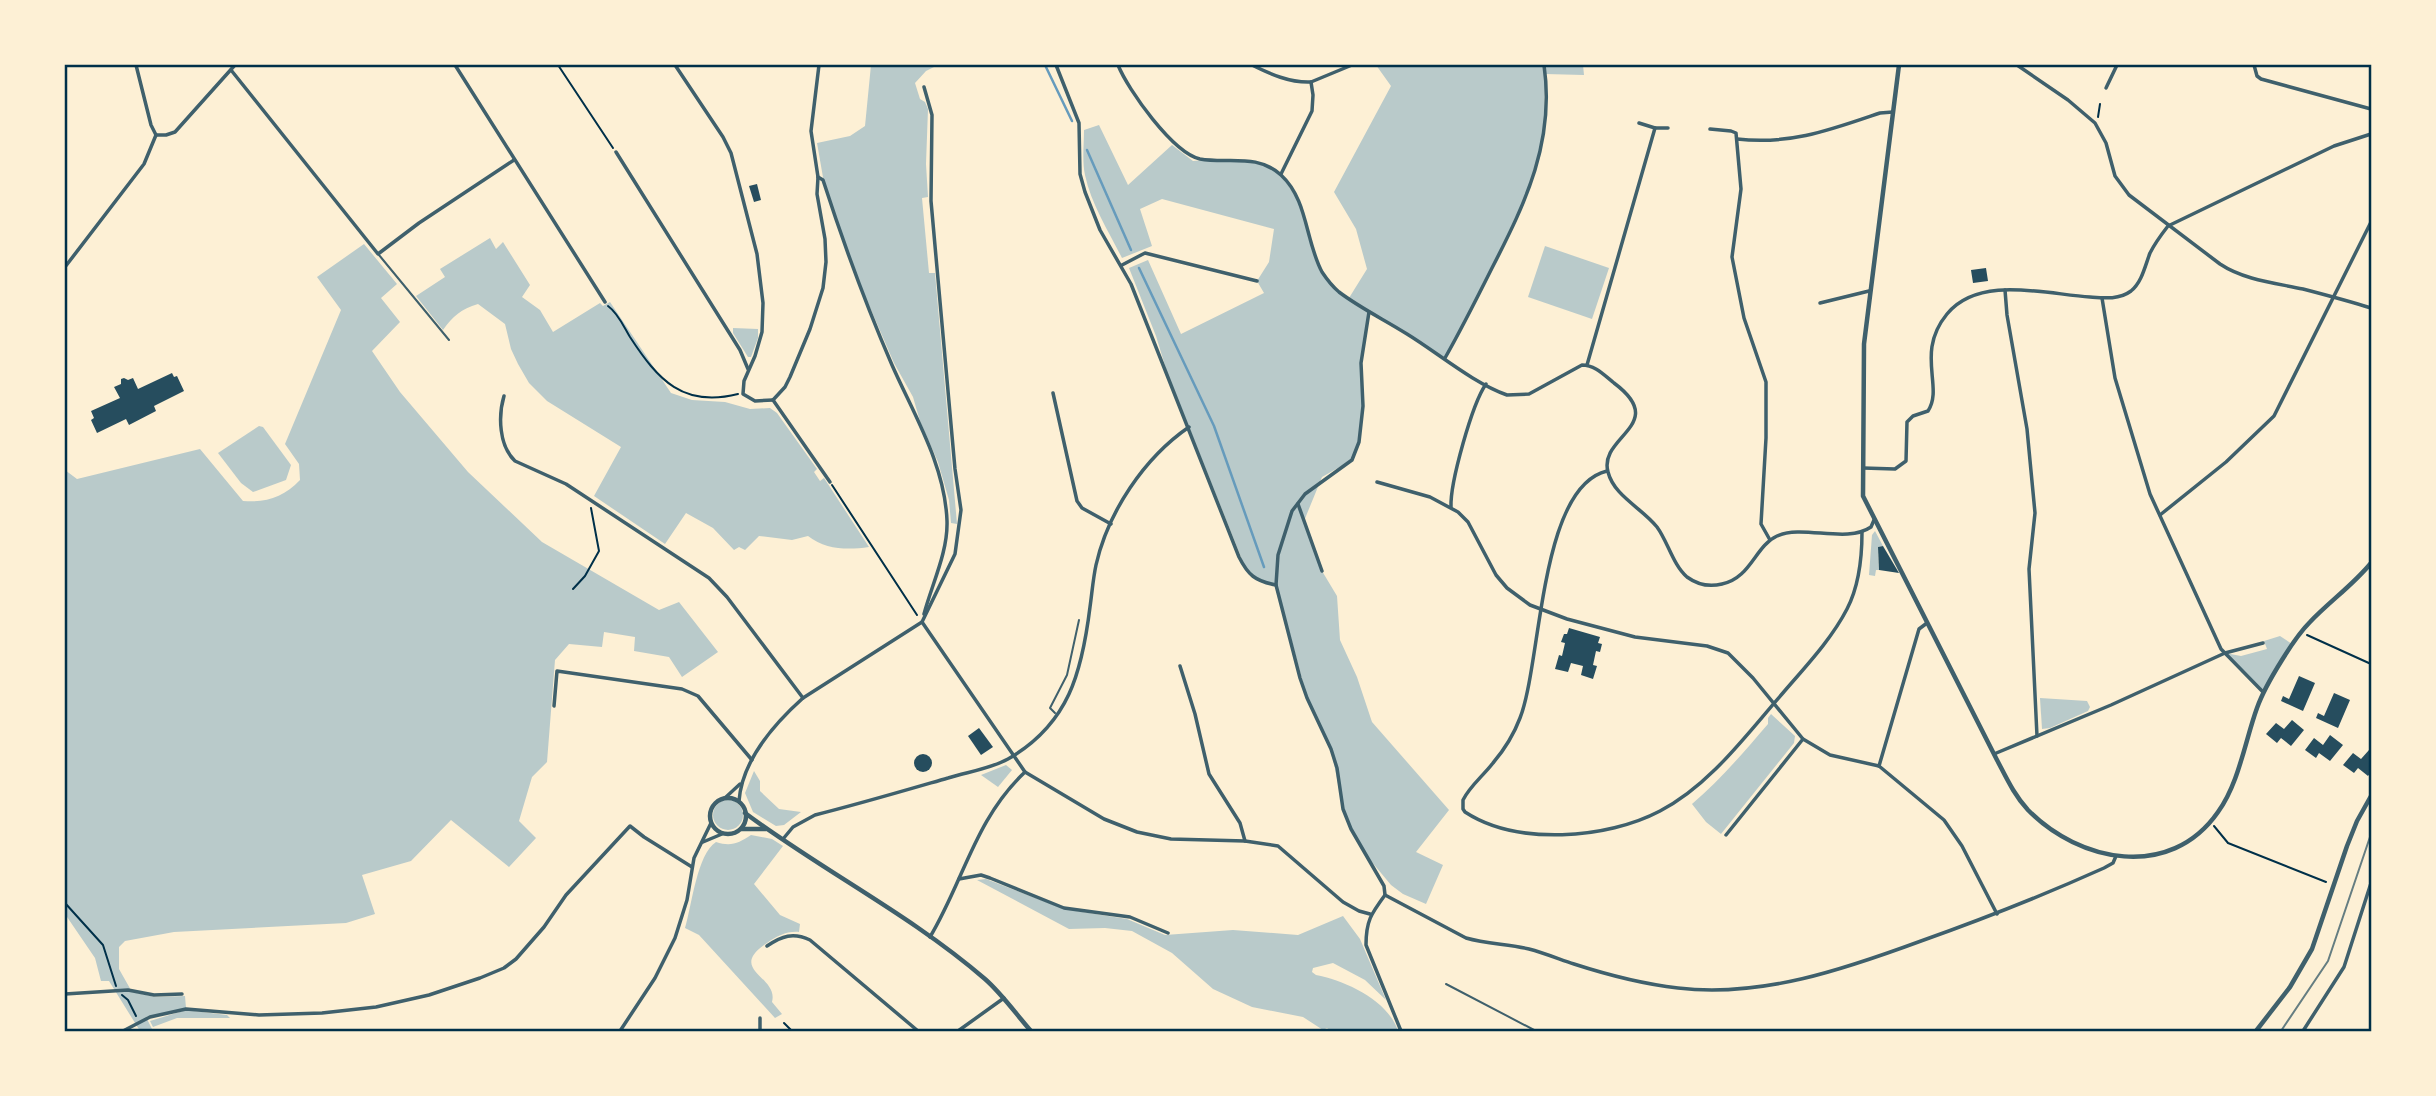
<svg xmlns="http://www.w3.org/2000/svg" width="2436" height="1096" font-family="Arial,sans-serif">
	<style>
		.green { fill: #b9caca }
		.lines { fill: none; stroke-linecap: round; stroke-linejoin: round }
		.stream { stroke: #669bbc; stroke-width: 2.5 }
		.building { fill: #264d5e }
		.path { stroke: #003049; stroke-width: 2 }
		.service { stroke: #3f606c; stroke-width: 2 }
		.minor { stroke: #3f606c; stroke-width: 3.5 }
		.tertiary { stroke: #3f606c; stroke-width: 4.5 }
		.tram { stroke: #657d81; stroke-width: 2 }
		.neatline { fill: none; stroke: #003049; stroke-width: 2.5 }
	</style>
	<rect width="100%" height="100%" fill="#fdf0d5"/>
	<g class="green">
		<path d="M871 65H938L926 71 915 83 920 99 925 102 928 109 926 164 928 197 922 198 929 273H935L957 524 951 523 949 500 938 462 920 421 913 397 894 363 859 282 824 183 817 143 850 136 865 126Z"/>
		<path d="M1376 65H1583L1584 75 1545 74 1544 126 1540 157 1524 204 1445 358 1369 312 1361 363 1363 406 1359 442 1352 460 1322 477 1304 521 1322 571 1337 596 1340 640 1357 677 1372 722 1449 810 1416 852 1443 865 1426 904 1403 894 1391 885 1361 849 1343 809 1331 749 1307 698 1277 585 1262 582 1247 572 1167 372 1156 336 1129 268 1148 260 1181 334 1264 293 1257 281 1269 262 1274 229 1162 199 1140 209 1152 246 1122 258C1109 232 1091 204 1085 175 1082 161 1084 145 1084 130L1099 125 1128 185 1172 145 1193 161 1206 160 1261 163 1281 175 1302 205 1309 240 1323 273 1338 291 1349 298 1367 269 1356 229 1334 192 1391 86Z"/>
		<path d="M490 238 496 249 503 242 530 285 522 297 540 310 553 332 600 303 603 306 610 302 671 393 692 400 725 402 750 409 770 408 777 413 817 469 814 472 820 481 824 478 869 547C848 550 826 550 808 536L792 540 759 536 745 550 739 547 734 550 713 528 686 513 665 544 594 496 621 447 547 401 529 383 518 364 511 349 505 324 478 304C461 309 453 316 443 330L416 296 445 277 440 269Z"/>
		<path d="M364 244 397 284 381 298 400 322 372 351 400 392 468 472 542 542 659 610 679 602 718 652 682 677 669 657 634 651 635 637 604 632 602 647 569 644 555 660 547 762 532 777 519 821 536 838 509 867 451 820 411 861 362 875 375 914 346 923 174 932 125 941 119 947V969L132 992 155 997 185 996 186 1008 146 1017 153 1031H140L109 981H101L95 958 65 914V470L77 479 200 449 243 501C266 503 284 497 300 480L299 464 285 444 341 310 317 277Z"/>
		<path d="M1545 246 1609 268 1592 319 1528 297Z"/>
		<path d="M733 328 758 329V338L751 357H748L733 333Z"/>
		<path d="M259 426 263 427 291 465 286 480 253 492 241 483 218 453Z"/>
		<path d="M1875 531 1883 546 1878 547 1879 570H1876L1875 576 1869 575 1872 535Z"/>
		<path d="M2280 636 2292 644 2263 692 2225 653 2241 656 2267 649 2264 641Z"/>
		<path d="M2040 698 2087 701 2090 707 2088 711 2050 728 2042 729Z"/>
		<path d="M1771 714 1795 736 1794 743 1721 834 1706 822 1692 804C1720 780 1744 752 1768 724V718Z"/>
		<path d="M1006 765 1012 770 998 787 981 775Z"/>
		<path d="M754 771 760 781V791L779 809 801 812 784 825 776 826 753 812 745 793Z"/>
		<circle cx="728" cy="815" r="15"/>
		<path d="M751 835 772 839 783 846 754 884 780 915 800 924 799 932C787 931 777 936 767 943 726 970 779 976 772 1002L782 1014 775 1018 699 935 685 928C692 905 697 854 716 842 731 847 739 843 751 835Z"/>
		<path d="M986 879 1064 909 1127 919 1165 935 1233 930 1298 935 1343 916 1360 939 1386 1000 1365 980 1333 963 1313 968 1312 972 1316 975C1346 981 1388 1000 1398 1031H1331L1327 1028 1323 1030 1303 1017 1252 1007 1213 989 1172 953 1132 931 1105 928 1069 929 977 880Z"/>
		<path d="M186 1010 227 1015 230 1018H177L153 1027 150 1021Z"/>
	</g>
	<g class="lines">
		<g class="stream">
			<path d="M1045 65 1072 121"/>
			<path d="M1087 150 1131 250"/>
			<path d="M1139 268 1214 426 1264 567"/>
		</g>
	</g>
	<g class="building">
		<path d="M757 184 761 200 754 202 749 186Z"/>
		<path d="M1986 268 1988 281 1973 283 1971 270Z"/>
		<path d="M172 373 174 377 177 376 184 391 154 406 156 411 129 425 126 419 97 433 91 420 94 418 91 411 120 398 114 387 121 384V379L124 378 128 380 133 378 138 389Z"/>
		<path d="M1883 546 1899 573 1879 570 1878 547Z"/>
		<path d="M1569 628 1600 637 1598 643 1602 644 1600 652 1596 651 1593 665 1597 666 1593 679 1581 675 1583 666 1571 663 1568 672 1555 669 1559 655 1562 656 1565 643 1561 642 1564 634H1567Z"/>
		<path d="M2299 676 2315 683 2303 711 2281 701 2283 696 2289 699Z"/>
		<path d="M2334 693 2350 700 2338 728 2316 718 2318 713 2324 716Z"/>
		<path d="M2292 720 2304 730 2291 746 2281 738 2277 743 2266 734 2276 723 2284 729Z"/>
		<path d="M979 728 993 747 981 755 968 736Z"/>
		<path d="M2330 735 2343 745 2330 761 2319 753 2316 758 2305 750 2314 738 2323 745Z"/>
		<path d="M2369 750 2371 752V772L2368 776 2358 768 2354 773 2343 765 2353 753 2361 759Z"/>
		<circle cx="923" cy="763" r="9"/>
	</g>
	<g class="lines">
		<g class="path">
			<path d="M558 65 613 148"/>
			<path d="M2098 117 2100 104"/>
			<path d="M608 306C618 313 624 327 630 337 658 380 683 408 738 394"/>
			<path d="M832 485 917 615"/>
			<path d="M573 589 585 576 599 551 591 508"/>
			<path d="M2307 635 2371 664"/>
			<path d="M2214 826 2228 843 2326 882"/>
			<path d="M65 903 103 945 116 986"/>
			<path d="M122 995 128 1000 136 1016"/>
			<path d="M784 1023 792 1031"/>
		</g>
		<g class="service">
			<path d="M379 255 449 340"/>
			<path d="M1055 713 1050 708 1067 675 1079 620"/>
			<path d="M1446 984 1536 1031"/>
		</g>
		<g class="minor">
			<path d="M136 65 151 125 156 135"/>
			<path d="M455 65 605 302"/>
			<path d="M675 65 723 137 731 153 757 254 763 303 762 332 755 356 744 381 743 394 755 401 773 400"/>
			<path d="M1056 65 1079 123 1080 174 1085 192 1100 230 1131 284 1239 557C1248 575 1255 581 1276 585"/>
			<path d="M1118 65C1128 90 1173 153 1200 159 1228 164 1257 153 1281 175 1308 200 1305 240 1322 272 1326 278 1333 287 1339 292 1360 308 1385 320 1407 334 1438 353 1473 383 1507 395L1529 394 1582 365C1595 365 1604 375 1614 383 1670 425 1598 436 1608 472 1614 496 1642 508 1657 527 1668 542 1673 565 1687 577 1698 585 1710 587 1722 584 1751 578 1755 546 1777 536 1803 524 1846 544 1871 527L1874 520"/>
			<path d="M1252 65C1270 74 1290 83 1311 82L1352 65"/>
			<path d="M2017 65 2068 100 2095 123 2106 143 2115 176 2129 195 2220 264C2244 280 2275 283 2303 289 2326 295 2349 301 2371 308"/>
			<path d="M2254 65 2257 76 2261 79 2371 109"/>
			<path d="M231 70 378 254 419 223 514 160"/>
			<path d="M2106 88 2117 65"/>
			<path d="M1655 128H1668"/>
			<path d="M1710 129 1731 131 1736 133 1741 189 1732 257 1744 318 1766 382V438L1761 524 1770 540"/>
			<path d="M156 135H166L175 132 235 65"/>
			<path d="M1737 139C1791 145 1830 130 1880 113L1893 112"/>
			<path d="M616 152 740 350 748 369"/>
			<path d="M1281 174 1312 111 1313 95 1311 82"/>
			<path d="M818 177 823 180C843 242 866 305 892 365 914 415 945 465 947 521 948 552 932 584 924 614"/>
			<path d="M1122 265 1145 253 1257 281"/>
			<path d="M65 267 144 164 156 135"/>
			<path d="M2005 290 2007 315 2027 429 2035 513 2029 569 2037 736"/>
			<path d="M2102 298 2115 378 2150 494 2221 649 2263 692"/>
			<path d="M1820 303 1869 291"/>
			<path d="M1369 312 1361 363 1363 406 1359 442 1352 460 1305 494 1292 511 1278 555 1276 585 1300 678 1307 698 1331 749 1337 768 1343 809 1351 829 1384 886 1385 895C1371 914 1366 921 1366 945L1401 1031"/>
			<path d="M1445 358C1462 328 1477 298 1492 268 1526 202 1555 141 1544 65"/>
			<path d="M1587 365 1655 128 1639 123"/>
			<path d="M1053 393 1077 501 1082 508 1111 524"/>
			<path d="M504 396C498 416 499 446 515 461L566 484 709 578 727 597 803 698"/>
			<path d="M773 400 785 387 790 377 810 329 823 288 826 262 825 239 817 194 818 177 811 131 819 65"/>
			<path d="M773 400 830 482"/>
			<path d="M1863 468 1895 469 1906 461 1907 422 1913 416 1928 411C1944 387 1915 353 1947 314 1979 275 2045 294 2090 297 2103 298 2119 300 2131 291 2142 282 2145 266 2150 253 2155 243 2161 235 2168 226L2334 146 2371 134"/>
			<path d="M1607 471C1539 487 1542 662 1520 718 1514 734 1504 750 1493 763 1483 776 1470 786 1463 800V809L1465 812C1517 846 1607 839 1660 811 1710 785 1746 735 1782 694 1805 667 1831 640 1847 609 1859 586 1862 558 1862 532"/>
			<path d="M1377 482 1430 497 1458 512 1468 522 1496 575 1507 588 1530 605 1567 619 1635 637 1707 646 1728 653 1753 678 1803 739 1830 755 1879 766 1944 820 1962 846 1997 914"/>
			<path d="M1298 504 1322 571"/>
			<path d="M1451 507C1450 483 1472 404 1486 384"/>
			<path d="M2160 515 2226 462 2274 416 2371 222"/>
			<path d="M922 622 1025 772 1104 819 1137 832 1171 839 1245 841 1278 846 1343 902 1359 911 1370 914"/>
			<path d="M1180 666 1195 714 1209 774 1240 823 1245 841"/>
			<path d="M554 706 557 671 682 689 698 696 752 760"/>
			<path d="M1994 754 2111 705 2225 653 2263 643"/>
			<path d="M1879 766 1919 629 1927 623"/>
			<path d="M726 797 740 784"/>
			<path d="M739 801C742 761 774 724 803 698L922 622 955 554 961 510 955 469 931 201 932 115 924 87"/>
			<path d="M1726 835 1803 739"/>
			<path d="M783 839 793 827 815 815C859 804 903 791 948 778 967 772 990 769 1008 759 1069 724 1082 672 1090 607 1092 593 1093 579 1096 565 1108 512 1144 458 1189 427"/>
			<path d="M703 842 722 834"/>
			<path d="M959 879 981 875 990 878 1064 908 1130 917 1168 933"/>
			<path d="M1385 895 1466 938C1487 944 1508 944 1529 949 1544 953 1559 959 1574 964 1608 975 1643 984 1678 988 1761 998 1845 969 1921 941 1983 919 2044 895 2104 868L2113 863 2116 856"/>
			<path d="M930 937C964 880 975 819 1025 772"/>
			<path d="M767 946C782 936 793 932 810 940L918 1031"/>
			<path d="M65 994 128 990 154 995 182 994"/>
			<path d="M760 1018V1031"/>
			<path d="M123 1031 150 1017 186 1009 259 1015 322 1013 376 1007 429 995 480 978 504 968 516 959 544 927 566 895 630 826 644 837 692 867"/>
			<path d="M620 1031 655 978 675 938 687 900 694 858 711 823"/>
			<path d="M958 1031 1004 998"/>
			<path d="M2303 1031 2344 967 2371 883"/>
		</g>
		<g class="tertiary">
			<path d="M1899 65 1864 344 1863 496 1997 760C2006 777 2014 795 2028 810 2079 862 2170 881 2218 812 2239 783 2245 741 2257 708 2263 691 2272 676 2282 660 2290 647 2299 633 2310 622 2330 601 2353 585 2371 563"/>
			<circle cx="728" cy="816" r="18"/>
			<path d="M745 813C823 871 911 915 985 979 1002 994 1016 1014 1031 1031"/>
			<path d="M741 829H766"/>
			<path d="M2256 1031 2290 987 2312 949 2347 846 2357 821 2371 796"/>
		</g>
		<path class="tram" d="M2281 1031 2328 961 2371 834"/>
	</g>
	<rect width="2436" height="1096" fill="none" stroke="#fdf0d5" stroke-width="133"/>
	<rect x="66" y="66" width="2304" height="964" class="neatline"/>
</svg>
